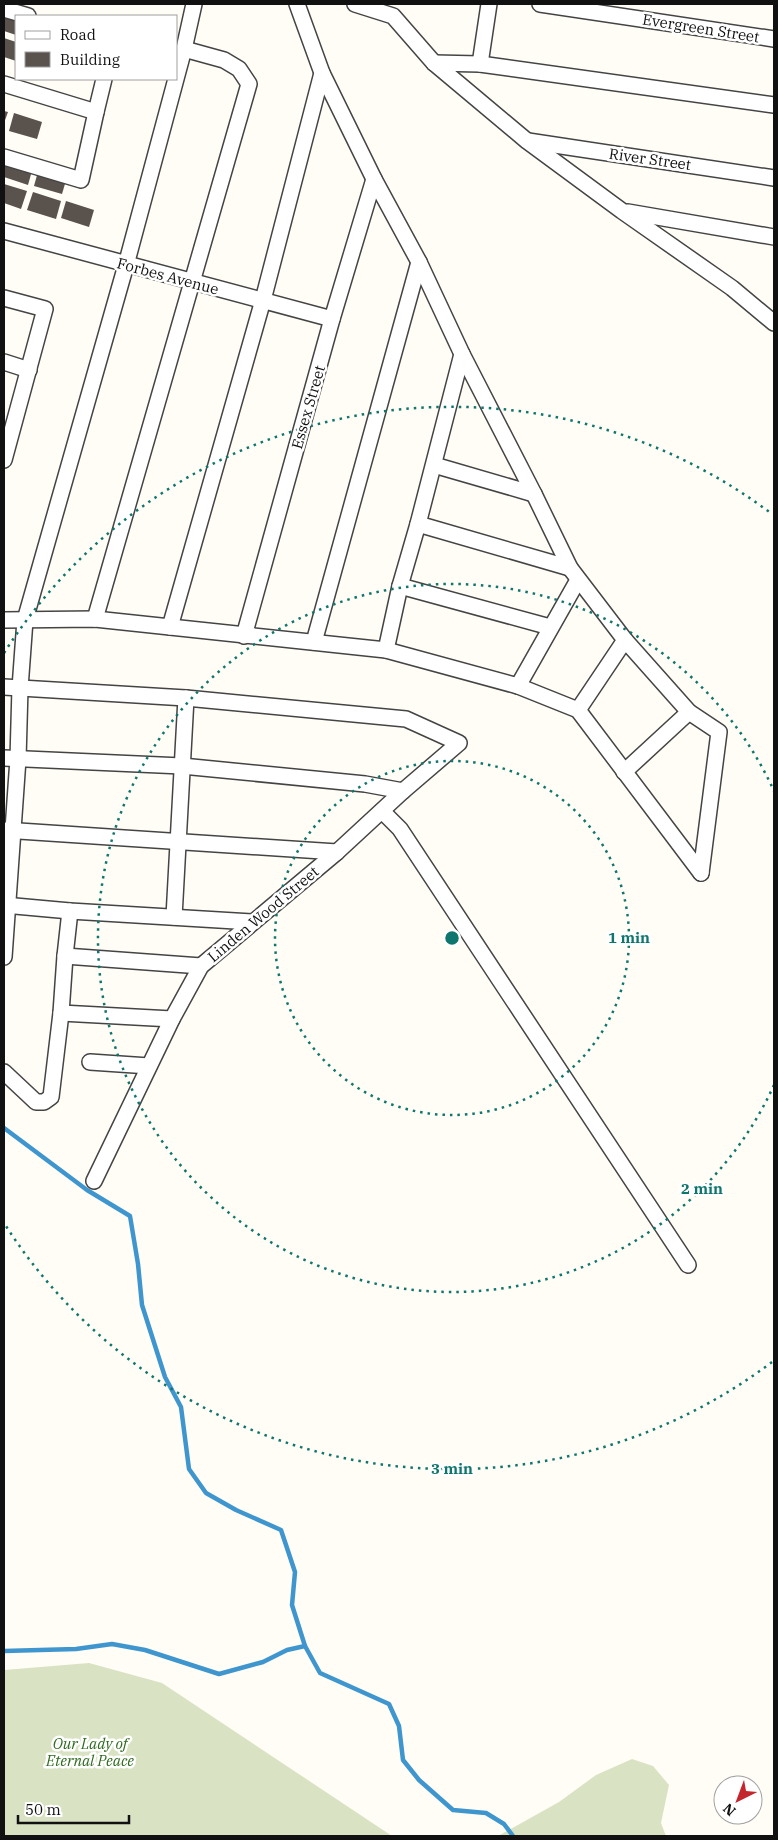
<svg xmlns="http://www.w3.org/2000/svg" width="778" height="1840" font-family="'IBM Plex Serif',serif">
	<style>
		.cemetery { fill: #d9e3c4 }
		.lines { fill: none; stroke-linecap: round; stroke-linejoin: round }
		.stream { stroke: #3f96cf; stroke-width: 4.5 }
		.building { fill: #5a524d }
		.street-casing { stroke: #444; stroke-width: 18 }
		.street { stroke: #fff; stroke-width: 15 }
		.ring { fill: none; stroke: #0f766e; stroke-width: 2.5; stroke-dasharray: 2.5 5 }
		.labels { text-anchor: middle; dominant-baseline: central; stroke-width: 5; stroke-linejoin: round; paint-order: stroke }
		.street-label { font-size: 15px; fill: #111; stroke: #fff }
		.park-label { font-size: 15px; font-style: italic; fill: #2f6b1f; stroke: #fff }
		.centre { fill: #0f766e; stroke: #fff; stroke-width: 2.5 }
		.ring-label { font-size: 15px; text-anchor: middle; font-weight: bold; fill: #0f766e; stroke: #fff; stroke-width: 5; stroke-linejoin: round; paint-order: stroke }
	</style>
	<rect width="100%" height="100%" fill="#fffdf5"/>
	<g class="cemetery">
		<path d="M89 1663 162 1683 392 1836H4V1670Z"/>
		<path d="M632 1759 653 1766 669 1785 661 1823 666 1836H498L559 1802 596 1775Z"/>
	</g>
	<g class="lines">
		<g class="stream">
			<path d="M4 1128 87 1190 130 1216 138 1264 142 1305 165 1377 181 1407 189 1469 206 1493 236 1510 281 1530 295 1572 292 1605 305 1646 320 1673 389 1704 399 1726 403 1760 419 1780 453 1810 486 1813 504 1824 513 1836"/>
			<path d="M4 1651 76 1649 112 1644 145 1650 219 1674 263 1662 287 1650 305 1646"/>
		</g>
	</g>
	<g class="building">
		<path d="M6 12 16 15V35L4 31V20Z"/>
		<path d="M4 38 16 42V61L4 57Z"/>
		<path d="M4 111 8 112 4 123Z"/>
		<path d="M14 113 42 122 37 139 9 131Z"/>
		<path d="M4 162 33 167 28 185 4 177Z"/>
		<path d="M39 168 67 177 62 194 34 186Z"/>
		<path d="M4 184 27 191 21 209 4 203Z"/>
		<path d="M33 192 61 201 56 219 27 210Z"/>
		<path d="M66 201 94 210 89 227 61 218Z"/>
	</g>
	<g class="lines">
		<g class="street-casing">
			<g id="street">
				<path d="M297 4 322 73 374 179 419 262 462 354 534 494 570 568 625 640 689 712 719 732 701 873"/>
				<path d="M355 4 393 16 434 63 527 141 622 211 732 288 774 323"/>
				<path d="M540 4 774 39"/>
				<path d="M4 9 28 16"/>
				<path d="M434 63 480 64 774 105"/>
				<path d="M480 64 489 4"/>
				<path d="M4 84 96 112 81 180 4 157"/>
				<path d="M96 112 104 79"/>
				<path d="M528 141 774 178"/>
				<path d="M628 212 774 237"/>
				<path d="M4 231 332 319"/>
				<path d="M4 298 45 309 4 460"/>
				<path d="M4 362 29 370"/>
				<path d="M434 465 534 494"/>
				<path d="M418 524 570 568"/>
				<path d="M400 586 550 627"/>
				<path d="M95 619 249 84 239 69 224 60 184 49"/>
				<path d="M4 620 95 619 386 650 518 686 578 710 701 873"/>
				<path d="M170 627 263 300 322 73"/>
				<path d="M244 636 332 319 374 179"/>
				<path d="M314 642 419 262"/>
				<path d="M386 650 400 586 418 524 462 354"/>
				<path d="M518 686 578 580"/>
				<path d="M4 687 186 698 406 719 459 743 403 791 337 852 201 966 172 1019 94 1181"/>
				<path d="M578 710 625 640"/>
				<path d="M4 758 182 766 365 784 403 791"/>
				<path d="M624 772 689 712"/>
				<path d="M382 811 400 829 688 1265"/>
				<path d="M4 830 337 852"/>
				<path d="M4 905 70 911 252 922"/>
				<path d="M174 917 186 698"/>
				<path d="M65 956 201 966"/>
				<path d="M4 957 18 759 20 688 25 620 126 265 184 49 194 4"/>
				<path d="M61 1013 172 1019"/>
				<path d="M90 1062 149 1066"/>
				<path d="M4 1072 36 1102H44L51 1097 61 1013 65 956 70 911"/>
			</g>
		</g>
		<use href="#street" class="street"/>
	</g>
	<g class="ring">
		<circle cx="452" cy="938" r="177"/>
		<path d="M774 1085A354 354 0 1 1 774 791"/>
		<path d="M772 1362A531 531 0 0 1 4 1223M4 653A531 531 0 0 1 772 514"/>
	</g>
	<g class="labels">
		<g class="street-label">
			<text transform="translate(701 28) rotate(9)">Evergreen Street</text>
			<text transform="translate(650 159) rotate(8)">River Street</text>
			<text transform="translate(168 276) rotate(15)">Forbes Avenue</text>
			<text transform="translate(308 407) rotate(-74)">Essex Street</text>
			<text transform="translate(263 914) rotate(-40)">Linden Wood Street</text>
		</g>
		<g class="park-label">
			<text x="90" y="1743">Our Lady of<tspan x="90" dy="17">Eternal Peace</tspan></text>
		</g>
	</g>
	<circle cx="452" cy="938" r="8" class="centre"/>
	<g class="ring-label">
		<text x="629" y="943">1 min</text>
		<text x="702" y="1194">2 min</text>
		<text x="452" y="1474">3 min</text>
	</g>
	<rect width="778" height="1840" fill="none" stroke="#111111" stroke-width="10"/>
	<rect x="15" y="15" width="162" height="65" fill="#ffffff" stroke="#a0a0a0"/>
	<rect x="25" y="31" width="25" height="8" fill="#ffffff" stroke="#a0a0a0"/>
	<text x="60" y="40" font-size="15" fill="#111111">Road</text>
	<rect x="25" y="52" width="25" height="15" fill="#5a524d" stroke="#a0a0a0"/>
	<text x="60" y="65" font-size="15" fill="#111111">Building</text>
	<g transform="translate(738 1800) rotate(222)"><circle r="24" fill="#ffffff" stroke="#a0a0a0"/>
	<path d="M0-4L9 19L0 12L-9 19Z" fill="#c4262e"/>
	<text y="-8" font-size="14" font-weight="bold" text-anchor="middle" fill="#111111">N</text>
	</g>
	<path d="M18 1815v8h111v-8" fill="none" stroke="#111111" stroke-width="2.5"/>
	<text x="25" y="1815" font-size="15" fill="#111111" stroke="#ffffff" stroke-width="4" paint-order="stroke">50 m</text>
</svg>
